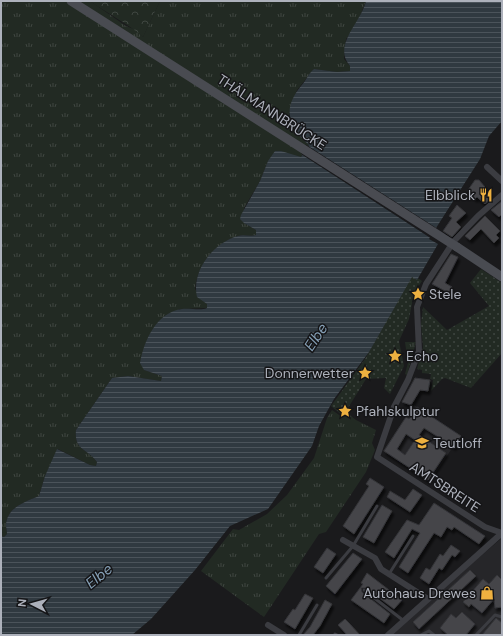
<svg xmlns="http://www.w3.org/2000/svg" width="503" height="636" font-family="'DM Sans',sans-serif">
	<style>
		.built { fill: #262629 }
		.grass { fill: url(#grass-tufts) }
		.forest { fill: url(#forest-crowns) }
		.park { fill: url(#park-dots) }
		.water { fill: url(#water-rules) }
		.pier { fill: #1a1a1c }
		.building { fill: #444549; stroke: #343438; fill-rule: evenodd; filter: url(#shadow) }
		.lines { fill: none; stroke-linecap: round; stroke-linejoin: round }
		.lane { stroke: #3b3c41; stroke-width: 3 }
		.street { stroke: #3b3c41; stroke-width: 6 }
		.secondary { stroke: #494b51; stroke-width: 9 }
		.secondary-bridge { stroke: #494b51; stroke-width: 9 }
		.labels { text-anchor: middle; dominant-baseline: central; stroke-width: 3; stroke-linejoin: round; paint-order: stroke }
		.street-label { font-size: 14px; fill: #adb1bb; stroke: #151517 }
		.poi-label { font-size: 14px; fill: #adb1bb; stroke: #151517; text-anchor: start }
		.water-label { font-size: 15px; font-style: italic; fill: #859fb5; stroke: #151517 }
	</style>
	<defs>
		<pattern id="grass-tufts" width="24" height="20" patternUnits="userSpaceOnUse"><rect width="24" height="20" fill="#222a23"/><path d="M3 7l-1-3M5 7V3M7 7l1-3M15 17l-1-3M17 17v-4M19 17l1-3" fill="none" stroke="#3f4641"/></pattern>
		<pattern id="forest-crowns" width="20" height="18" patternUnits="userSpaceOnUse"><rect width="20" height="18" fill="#222a23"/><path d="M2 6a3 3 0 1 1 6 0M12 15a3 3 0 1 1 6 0" fill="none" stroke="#3f4641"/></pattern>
		<pattern id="park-dots" width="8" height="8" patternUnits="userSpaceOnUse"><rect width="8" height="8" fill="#222a23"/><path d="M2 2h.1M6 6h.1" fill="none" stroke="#3f4641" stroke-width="1.8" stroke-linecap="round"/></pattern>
		<pattern id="water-rules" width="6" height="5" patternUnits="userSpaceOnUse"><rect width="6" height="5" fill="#303940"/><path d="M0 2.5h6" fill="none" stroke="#4b535a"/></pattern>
		<filter id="shadow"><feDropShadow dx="2" dy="3.5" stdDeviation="1" flood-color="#0009"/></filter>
	</defs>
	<rect width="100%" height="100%" fill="#1a1a1c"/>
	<g class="built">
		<path d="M414 405 460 436 430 482 383 451Z"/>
		<path d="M502 538V635H391L476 560Z"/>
	</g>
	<g class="grass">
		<path d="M1 1H90L126 26 136 30 143 37 160 1H366L356 26 346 39 344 59 350 66V71L337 72 314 69 297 90 289 115 294 130 309 145 301 157 268 161 260 181 244 208V223L256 230V235C250 237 244 234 238 236 215 243 197 266 195 289L207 304V308L179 309 144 370 162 376 161 381 128 376 112 378 76 430C74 451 87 448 97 462L96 466 90 465 58 449 45 476 39 496C25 502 7 507 6 525 6 528 7 531 7 534L4 537 1 536Z"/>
		<path d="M405 342H416L407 375 405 374 408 363Z"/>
		<path d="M332 410 342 417 347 413 356 420 376 430 372 443 375 450 366 472 326 532 319 534 264 617 201 571 233 529 239 530 267 514 287 495 314 458 327 418Z"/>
	</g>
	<path class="forest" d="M90 1H160L143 37C130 25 105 12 90 1Z"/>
	<g class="park">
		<path d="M481 269 502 283V353L471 388 445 378 442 379 431 391 433 380 430 379 431 374 422 373V370L417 369 423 347 421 324 423 307 447 330 489 306 470 283Z"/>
		<path d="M412 274 422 281 414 293 409 319 399 341 404 366 390 394 384 388 386 378 366 379 343 416 331 406 365 359Z"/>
	</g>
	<path class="water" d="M366 1H502V121L489 136 480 159 429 239 438 244 417 280 412 277 369 352 334 399 319 426 312 446 268 509 230 526 195 570 151 619 132 635H1V536L4 537 7 534C7 531 6 528 6 525 7 507 25 502 39 496L45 476 57 449 90 465 96 466 97 462C87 448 74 451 76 430L112 378 128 376 161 381 162 376 144 370 140 363C144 340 157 312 182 309 190 308 201 311 207 308V304L197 297C191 271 213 243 238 236 244 234 250 237 256 235V230L244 223 240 219 241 215 260 181 268 161 275 151H281L301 157 309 145C288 127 282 109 301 86 306 81 308 74 314 69L337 72 350 71V66C332 45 361 23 366 1Z"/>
	<path class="pier" d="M305 144 438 229 432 239 301 154 306 145Z"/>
	<g class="building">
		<path d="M475 180H479L485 187 484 190 492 198 485 204 477 197 475 199 468 190Z"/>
		<path d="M502 201V214L499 217 491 210Z"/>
		<path d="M457 205 466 213 456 222 461 227 452 237 443 231 452 218 449 216Z"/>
		<path d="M485 216 500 231 496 235 499 238 494 243 481 229 470 240 465 236Z"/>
		<path d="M451 254 458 257 445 283 452 287 449 293 432 284Z"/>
		<path d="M415 378 430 380 428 391 420 390 411 405 402 402Z"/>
		<path d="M417 407 461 436 454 447 424 428 419 435 446 453 428 480 384 451 406 417 409 419ZM406 434 415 440 405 455 397 449Z"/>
		<path d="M370 478 384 487 354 534 343 526 369 486 366 484Z"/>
		<path d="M413 489 422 495 410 512 387 497 390 491 405 500Z"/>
		<path d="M434 503 485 536 479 544 454 527 452 530 447 527 441 537 434 533 408 573 399 567 420 533 412 529 394 558 385 552 407 520 419 525Z"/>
		<path d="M382 505 392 511 374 543 363 537Z"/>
		<path d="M451 545 460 551 455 557 452 555 442 570 439 568 429 584 420 578 426 568 430 570 440 554 443 556Z"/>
		<path d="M327 548 336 554 323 573 314 567Z"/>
		<path d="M353 553 362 559 335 594 326 586Z"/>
		<path d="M470 570 476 576 419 629 413 622Z"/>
		<path d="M367 573 402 600 394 609 366 588H361L362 592 390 614 384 623 351 600 363 584 361 583Z"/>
		<path d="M497 575 502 580V607L495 608 494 599 482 613 471 604 469 607 463 602 483 579 489 584Z"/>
		<path d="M305 594 313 598 295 629 284 622 293 609 295 610Z"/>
		<path d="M325 600 332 604 320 626 313 635H303L310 627Z"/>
		<path d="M462 612 475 624 466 635H448L440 628 451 614 456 618Z"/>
		<path d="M496 618 502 623V635H482Z"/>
		<path d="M345 619 349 623 360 635H347L338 625Z"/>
	</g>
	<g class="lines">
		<g class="lane">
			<path d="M389 574 413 536"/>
			<path d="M326 578 353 546 377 506"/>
			<path d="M364 590 404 621"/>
			<path d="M335 634 337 635"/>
			<path d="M299 635 317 605"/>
			<path d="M421 635 429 631 434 635"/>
			<path d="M476 635 495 615 502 617"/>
		</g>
		<g class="street">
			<path d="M487 167 502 181"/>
			<path d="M502 533 485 527 377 457 394 407 408 380 419 351 417 307 426 284 454 241 478 216 502 195"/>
			<path d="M343 540 375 558 381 569 428 599"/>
			<path d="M268 625 284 635"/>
			<path d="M388 635 502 533"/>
		</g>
		<path class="secondary" d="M457 247 502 277"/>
		<path class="secondary-bridge" d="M71 1 457 247"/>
	</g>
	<defs>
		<g id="restaurant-bare" transform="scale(1.08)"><path d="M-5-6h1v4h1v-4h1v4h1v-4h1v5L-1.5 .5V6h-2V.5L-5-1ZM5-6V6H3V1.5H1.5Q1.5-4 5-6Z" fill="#eeb140" stroke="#151517" stroke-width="2.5" paint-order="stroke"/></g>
		<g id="sight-bare" transform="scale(1.08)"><path d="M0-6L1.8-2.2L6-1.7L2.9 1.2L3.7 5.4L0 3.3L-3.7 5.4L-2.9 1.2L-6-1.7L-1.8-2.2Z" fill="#eeb140" stroke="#151517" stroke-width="2.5" paint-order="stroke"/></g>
		<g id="school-bare" transform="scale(1.08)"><path d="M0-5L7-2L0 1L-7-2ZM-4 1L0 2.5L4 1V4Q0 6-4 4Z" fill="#eeb140" stroke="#151517" stroke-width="2.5" paint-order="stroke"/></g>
		<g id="shop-bare" transform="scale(1.08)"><path d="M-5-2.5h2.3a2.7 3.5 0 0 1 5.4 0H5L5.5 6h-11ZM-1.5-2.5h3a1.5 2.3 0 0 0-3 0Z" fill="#eeb140" stroke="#151517" stroke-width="2.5" paint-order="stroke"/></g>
	</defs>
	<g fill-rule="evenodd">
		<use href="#restaurant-bare" x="486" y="195"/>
		<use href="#sight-bare" x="418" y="294"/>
		<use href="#sight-bare" x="395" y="356"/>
		<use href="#sight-bare" x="365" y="373"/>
		<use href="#sight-bare" x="345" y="411"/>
		<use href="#school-bare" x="422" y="443"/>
		<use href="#shop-bare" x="487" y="593"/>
	</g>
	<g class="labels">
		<g class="street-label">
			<text transform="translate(272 112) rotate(33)">THÄLMANNBRÜCKE</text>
			<text transform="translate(445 487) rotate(33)">AMTSBREITE</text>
		</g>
		<g class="poi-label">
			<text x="475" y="195" text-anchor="end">Elbblick</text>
			<text x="429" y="294">Stele</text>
			<text x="406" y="356">Echo</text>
			<text x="354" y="373" text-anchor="end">Donnerwetter</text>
			<text x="356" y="411">Pfahlskulptur</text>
			<text x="433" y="443">Teutloff</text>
			<text x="476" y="593" text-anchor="end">Autohaus Drewes</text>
		</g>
		<g class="water-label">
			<text transform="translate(316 337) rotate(-56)">Elbe</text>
			<text transform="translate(99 576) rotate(-39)">Elbe</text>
		</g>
	</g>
	<rect width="503" height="636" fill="none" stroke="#adb1bb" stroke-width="4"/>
	<g transform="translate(32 604) rotate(276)" stroke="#151517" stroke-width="3" paint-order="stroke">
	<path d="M0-3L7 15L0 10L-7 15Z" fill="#adb1bb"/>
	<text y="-6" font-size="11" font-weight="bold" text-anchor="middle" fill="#adb1bb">N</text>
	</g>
</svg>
